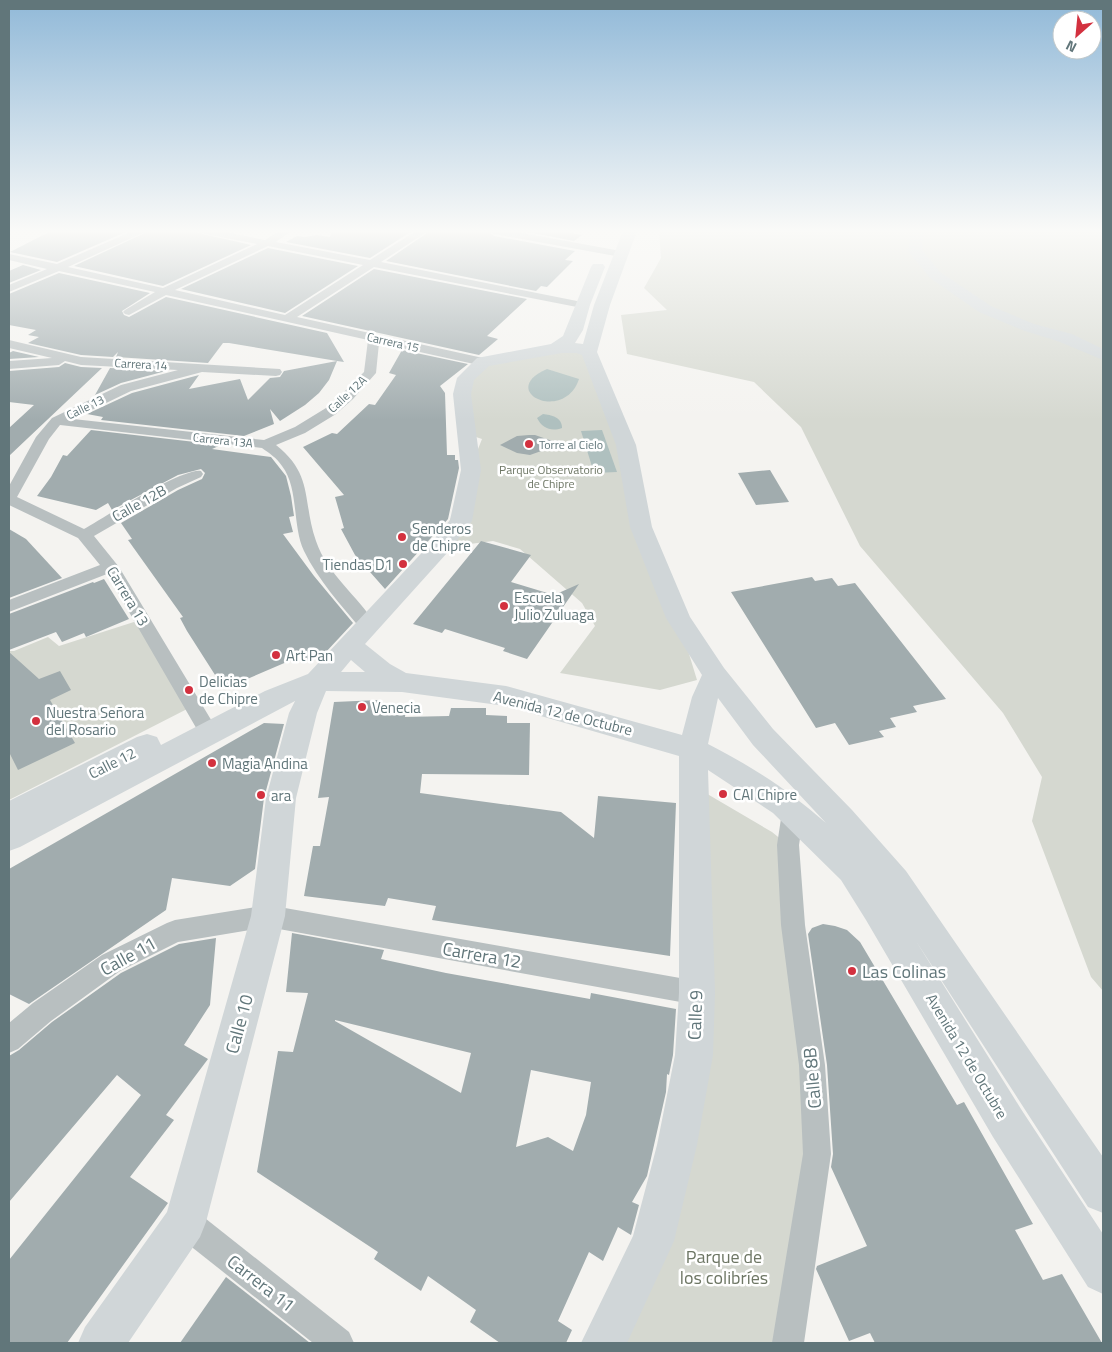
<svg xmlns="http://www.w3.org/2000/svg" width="1112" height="1352" font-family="'Titillium Web',sans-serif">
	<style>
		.green { fill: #d5d8d0 }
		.water { fill: #afc0bf }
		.building { fill: #a1acae; fill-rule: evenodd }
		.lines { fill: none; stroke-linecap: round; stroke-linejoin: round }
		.street { fill: #b8bfc0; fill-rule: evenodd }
		.secondary { fill: #d0d6d8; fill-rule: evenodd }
		.poi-dot { fill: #d3313f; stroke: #fff; stroke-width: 2 }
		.labels { text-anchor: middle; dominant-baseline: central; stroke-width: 5; stroke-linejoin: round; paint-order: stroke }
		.far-street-label { font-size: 12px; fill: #61767a; stroke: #fff }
		.far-poi-label { font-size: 12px; fill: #61767a; stroke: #fff; text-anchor: start }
		.far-park-label { font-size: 12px; fill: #6d7664; stroke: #fff }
		.street-label { font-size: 15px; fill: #61767a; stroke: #fff }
		.poi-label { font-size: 15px; fill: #61767a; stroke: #fff; text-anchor: start }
		.near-street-label { font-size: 18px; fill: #61767a; stroke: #fff }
		.near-poi-label { font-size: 18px; fill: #61767a; stroke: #fff; text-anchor: start }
		.near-park-label { font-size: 18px; fill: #6d7664; stroke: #fff }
	</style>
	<rect width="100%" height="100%" fill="#f4f3f0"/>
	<g class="green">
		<path d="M659 231H1103V991L1091 977 1032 821 1042 777 1003 713 860 546 801 427 754 382 627 354 621 315 667 310 644 288 661 258Z"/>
		<path d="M546 351 589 352 678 618 697 680 660 690 560 673 595 626 582 603 520 549 493 541 439 548 482 439 467 434 462 394 483 362Z"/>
		<path d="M137 621 191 707 9 800V651H14L48 637 59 646Z"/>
		<path d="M692 785 772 832 788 845 817 1154 788 1343H603L653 1241 677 1145Z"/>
	</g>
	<g class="water">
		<path d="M547 369 579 379C564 424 496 391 547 369Z"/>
		<path d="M543 414C551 415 562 417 562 428 551 432 542 428 537 418Z"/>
		<path d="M602 430 617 472 594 473 581 431Z"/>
	</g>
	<g class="building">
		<path d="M51 231H128L57 262 10 252Z"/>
		<path d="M149 231H190L251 245 163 286 74 266Z"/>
		<path d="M331 231H412L370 258 286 242 297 236 305 237 317 235 330 237Z"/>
		<path d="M430 231H487L494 236 575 251 565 260 573 261 547 287 541 286 536 291 386 261Z"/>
		<path d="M523 231H562L582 235 574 241Z"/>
		<path d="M268 248 358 266 285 313 181 289Z"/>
		<path d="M23 265 41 270 9 283V271Z"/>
		<path d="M374 269 527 299 487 336 498 339 479 355 302 316Z"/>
		<path d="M59 273 150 293 122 311 124 315 129 317 166 297 327 333 344 362 337 361 329 380 319 393 305 405 280 421 270 409 274 424 244 436 101 420 103 417 87 414 132 393 199 375 189 389 240 379 248 400 270 378 280 377 284 371 337 361 229 343H223L208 363 116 357 118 352 113 357 81 355 28 343 39 337 28 335 36 330 9 325V294Z"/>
		<path d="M402 350 468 364 440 386 445 393 447 455H455V460H458L459 468 448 519 385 589 355 555 341 529 344 528 335 497 344 495 303 447 332 433 337 434 369 404 375 405 396 375 389 373Z"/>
		<path d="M13 351 39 357 9 359V353Z"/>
		<path d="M65 363 81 367 102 368 9 456V428L34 405 9 402V371L59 367Z"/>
		<path d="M110 368 166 371 121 383 95 395Z"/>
		<path d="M91 430 221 445 212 449 271 457 286 476 291 496 294 516 289 517 293 532 283 534 314 576 353 623 325 653 307 661 303 655 224 689 187 631 180 618 183 617 128 540 132 539 121 523 178 490 202 479 205 473 201 469 178 475 112 510 108 503 96 510 37 496 51 477 63 455 67 456Z"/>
		<path d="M529 435H535L561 444 530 455 517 453 500 445 517 436Z"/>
		<path d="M770 470 789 502 756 505 738 473Z"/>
		<path d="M9 529 26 539 62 578 9 598Z"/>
		<path d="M481 541 531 555 511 582 554 595 579 584 527 659 503 651 505 648 445 629 442 633 413 624Z"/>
		<path d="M812 577 815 581 832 578 838 586 855 583 946 699 913 706 917 712 890 718 896 727 879 731 884 737 849 745 835 723 816 728 731 592Z"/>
		<path d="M104 579 129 619 86 637 84 633 62 642 56 632 9 650V614L93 582 94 583Z"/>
		<path d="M9 652 39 679 60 671 71 690 50 700 75 743 18 770 9 752Z"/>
		<path d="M379 700 378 709 406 708 405 717 449 716 451 708H486V715L507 716V723H530L529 775 422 774 420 793 561 812 594 838 598 796 676 803 670 956 432 920 436 906 388 898 385 906 304 896 313 846H320L329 797 318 798 334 702Z"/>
		<path d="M264 723 284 724 264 798 255 869 230 886 172 878 166 910 29 1004 9 994V869Z"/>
		<path d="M823 924 835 926 847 930 860 942 957 1105 964 1102 1033 1224 1015 1230 1043 1280 1062 1274 1102 1343H875L870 1333 849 1341 816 1269 817 1266 867 1246 831 1167 833 1154 827 1065 808 934 812 928Z"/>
		<path d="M292 933 384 950 381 959 446 973 590 999 591 993 676 1009 673 1055 669 1075 667 1074 666 1092 647 1176 632 1202 639 1205 631 1235 618 1227 603 1261 589 1252 558 1321 572 1330 566 1343H500L470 1322 476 1310 428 1276 421 1291 374 1259 378 1252 257 1172 278 1051 293 1052 308 993 286 992ZM335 1020 471 1053 461 1093 335 1021ZM531 1070 591 1082 586 1115 573 1151 548 1137 516 1147Z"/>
		<path d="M216 938 210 1005 184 1045 208 1059 166 1115 174 1120 130 1177 168 1203 67 1343H9V1260L141 1095 117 1075 9 1202V1056L19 1050 52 1022 121 973 179 944Z"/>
		<path d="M226 1277 310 1343H180Z"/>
	</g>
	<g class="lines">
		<g class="street">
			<path d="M133 231H147L68 267 163 288 257 244 205 234 200 231H221L265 240 279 231H291L276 242 370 260 416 231H428L381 262 582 302 588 305 582 308 374 267 297 317 483 358 489 362 483 366 379 343 376 373 353 399 336 414 305 433 276 445C314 475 302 501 316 541 327 574 358 596 376 625L373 629 367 631 361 629C341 605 318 580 304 551 292 526 299 488 282 466 277 458 269 453 262 448L60 425 49 439 17 497 84 529C103 518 184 467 201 471L203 474 201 477 177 488 94 536 119 567 216 728 219 733 216 738 209 741 202 738 107 574 9 612V600L100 565 78 538 9 505V486L36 437 52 418 121 385 178 370 81 365 65 361 59 365 9 369V361L52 358 9 348V340L81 357 280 369 282 372 280 375 276 376 202 372 131 391 73 419 264 440 295 427 326 408 343 393 364 372 368 340 166 295 129 315 125 314 123 312 125 310 155 292 59 271 9 292V285L47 269 9 260V254L57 264ZM268 246 363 265 285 315 175 290Z"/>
			<path d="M489 231H511L621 251 626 254 621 257 494 234Z"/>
			<path d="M793 803 801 806 804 812 799 845 805 925 825 1065 831 1154 804 1343H772L803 1154 799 1065 781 925 777 845 782 812 785 806Z"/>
			<path d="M268 905 697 981 706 984 710 993 706 1002 697 1005 268 927 178 942 120 971 51 1021 18 1049 9 1053V1023L33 1003 102 955 167 923 175 920Z"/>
			<path d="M185 1207 196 1211 349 1332 354 1343H313L174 1233 170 1222 174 1211Z"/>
		</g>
		<g class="secondary">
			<path d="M623 231H637L610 305 597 352 636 445 652 527 690 617 724 668 773 729 852 810 906 871 1103 1157V1213L1088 1207 916 941 1021 1109 1103 1234V1294L1088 1287 993 1137 866 920 841 880 773 813 708 770 715 993 713 1055 697 1145 674 1241 627 1343H581L633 1236 657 1145 675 1055 679 993V756L506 706 402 692 326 691 317 713 296 798 285 916 206 1222 200 1237 128 1343H78L85 1327 167 1212 251 916 266 798 289 713 295 701 20 847 9 851V801L137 737 147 734 157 737 161 745 265 691 308 674 431 543 450 520 461 470 453 394 457 378 477 358 551 344 563 336 591 267 593 264H603L605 267 590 305 583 330 575 343 583 344 594 305ZM562 353H576L582 355 616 445 630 527 666 618 702 675 692 697 682 735 506 686 406 673 390 664 365 644 447 553 472 521 481 470 471 394 474 380 489 366ZM351 660 365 672H341ZM718 698 753 745 826 823C788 790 753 767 708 744Z"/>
			<path d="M911 231H926L923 235 922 250 940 272 991 306 1034 324 1072 334 1103 349V360L1060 342 1022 330 979 312 930 278 908 251Z"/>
		</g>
	</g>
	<linearGradient id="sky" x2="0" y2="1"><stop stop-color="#91b9d8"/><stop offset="0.55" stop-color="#fafaf8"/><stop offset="1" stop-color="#fafaf8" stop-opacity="0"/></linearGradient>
	<rect width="1112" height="420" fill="url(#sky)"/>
	<g class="poi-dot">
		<circle cx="529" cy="444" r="5"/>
		<circle cx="402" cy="537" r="5"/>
		<circle cx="403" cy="564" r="5"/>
		<circle cx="504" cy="606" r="5"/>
		<circle cx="276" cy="655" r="5"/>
		<circle cx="189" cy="690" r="5"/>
		<circle cx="362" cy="707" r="5"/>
		<circle cx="36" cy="721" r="5"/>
		<circle cx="212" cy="763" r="5"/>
		<circle cx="723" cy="794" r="5"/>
		<circle cx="261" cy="795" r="5"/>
		<circle cx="852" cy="971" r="5"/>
	</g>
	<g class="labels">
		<g class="far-street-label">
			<text transform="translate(393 342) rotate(13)">Carrera 15</text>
			<text transform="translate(141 364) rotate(3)">Carrera 14</text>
			<text transform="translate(347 394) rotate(-43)">Calle 12A</text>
			<text transform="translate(85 407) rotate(-26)">Calle 13</text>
			<text transform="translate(223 440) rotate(6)">Carrera 13A</text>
		</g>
		<g class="far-poi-label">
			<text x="539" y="444">Torre al Cielo</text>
		</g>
		<g class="far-park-label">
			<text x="551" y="469">Parque Observatorio<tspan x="551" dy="14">de Chipre</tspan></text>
		</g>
		<g class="street-label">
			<text transform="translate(139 503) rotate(-29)">Calle 12B</text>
			<text transform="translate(128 596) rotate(59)">Carrera 13</text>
			<text transform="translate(563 713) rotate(14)">Avenida 12 de Octubre</text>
			<text transform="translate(112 763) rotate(-27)">Calle 12</text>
			<text transform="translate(967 1056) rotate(59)">Avenida 12 de Octubre</text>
		</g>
		<g class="poi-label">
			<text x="412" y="528">Senderos<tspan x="412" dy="17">de Chipre</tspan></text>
			<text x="393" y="564" text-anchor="end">Tiendas D1</text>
			<text x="514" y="597">Escuela<tspan x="514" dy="17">Julio Zuluaga</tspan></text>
			<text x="286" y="655">Art Pan</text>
			<text x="199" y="681">Delicias<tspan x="199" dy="17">de Chipre</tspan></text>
			<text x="372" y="707">Venecia</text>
			<text x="46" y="712">Nuestra Señora<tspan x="46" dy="17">del Rosario</tspan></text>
			<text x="222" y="763">Magia Andina</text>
			<text x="733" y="794">CAI Chipre</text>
			<text x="271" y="795">ara</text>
		</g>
		<g class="near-street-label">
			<text transform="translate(482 955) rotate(10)">Carrera 12</text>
			<text transform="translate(128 956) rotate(-29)">Calle 11</text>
			<text transform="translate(695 1015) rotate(-88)">Calle 9</text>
			<text transform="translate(239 1024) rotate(-75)">Calle 10</text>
			<text transform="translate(812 1078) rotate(-95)">Calle 8B</text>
			<text transform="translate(261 1283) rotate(38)">Carrera 11</text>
		</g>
		<g class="near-poi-label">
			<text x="862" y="971">Las Colinas</text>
		</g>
		<g class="near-park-label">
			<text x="724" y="1256">Parque de<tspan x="724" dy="21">los colibríes</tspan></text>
		</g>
	</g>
	<rect width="1112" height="1352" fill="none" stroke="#61767a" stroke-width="20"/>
	<g transform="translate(1077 35) rotate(207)"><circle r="24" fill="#ffffff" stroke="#c0c8ca"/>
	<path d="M0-4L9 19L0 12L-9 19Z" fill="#d3313f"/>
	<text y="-8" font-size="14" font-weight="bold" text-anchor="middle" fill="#61767a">N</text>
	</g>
</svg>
